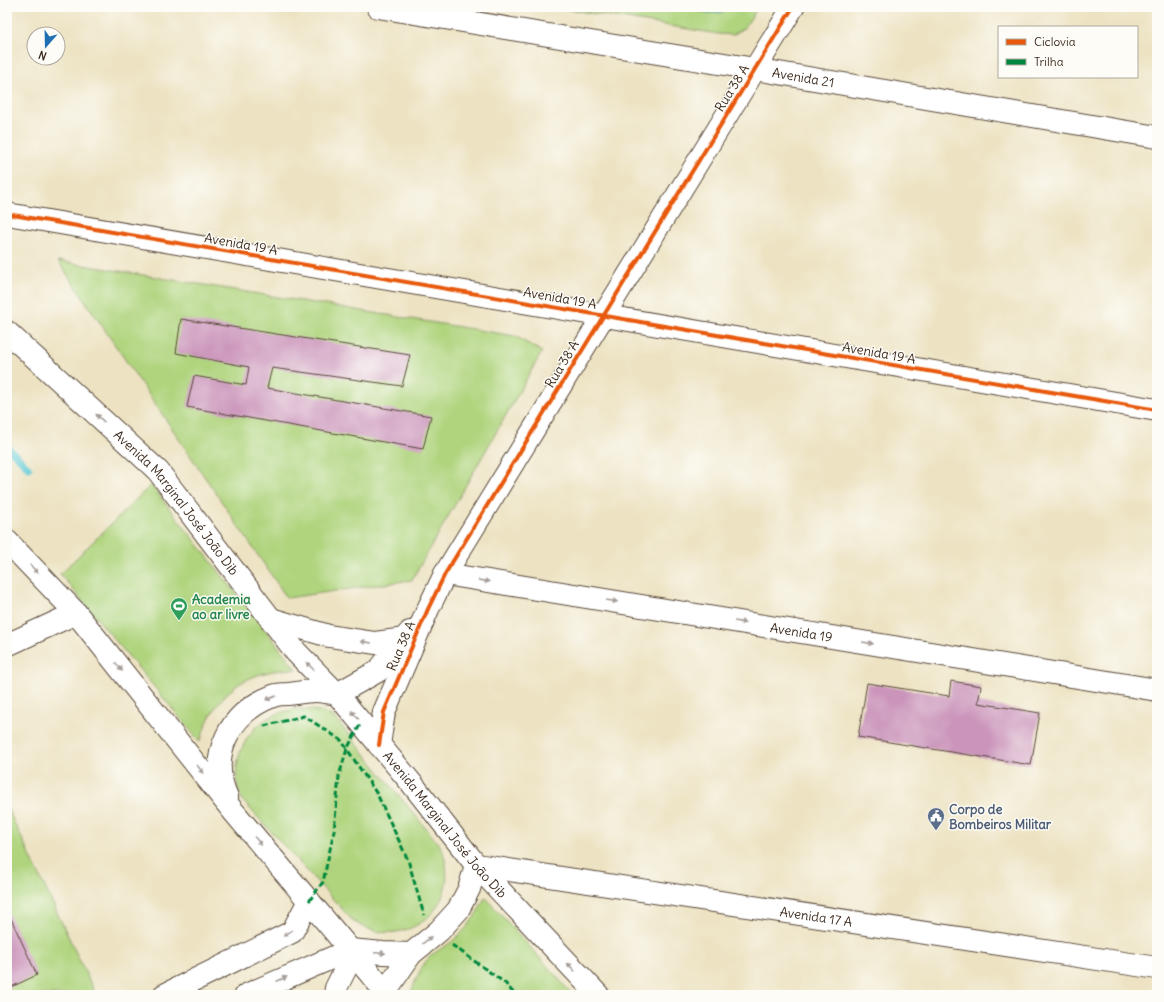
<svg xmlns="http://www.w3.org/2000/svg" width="1164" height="1002" font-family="Delius,sans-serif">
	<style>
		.green { fill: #afd47d; stroke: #757f4e }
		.water { fill: #5dc9d4; stroke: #4c7a79 }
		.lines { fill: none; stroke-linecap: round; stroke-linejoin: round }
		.stream { stroke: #5dc9d4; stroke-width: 7 }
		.building { fill: #cb95bb }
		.minor-casing { stroke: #564637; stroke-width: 24 }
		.major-casing { stroke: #564637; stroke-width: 24 }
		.minor { stroke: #fff; stroke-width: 22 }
		.major { stroke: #fff; stroke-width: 22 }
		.quiet { stroke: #00873e; stroke-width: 3; stroke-dasharray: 6 3; stroke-linecap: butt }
		.cycleway-casing { stroke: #fdfcf7; stroke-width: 6 }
		.cycleway { stroke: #e8590c; stroke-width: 4 }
		.oneway { fill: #a79f9a }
		.labels { text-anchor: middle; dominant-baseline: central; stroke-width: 3; stroke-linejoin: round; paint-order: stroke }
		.street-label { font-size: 13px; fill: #3b2a1e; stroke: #fdfcf7 }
		.leisure-label { font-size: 13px; font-weight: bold; fill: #27864d; stroke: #fdfcf7; text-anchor: start }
		.service-label { font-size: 13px; font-weight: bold; fill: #4e5e75; stroke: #fdfcf7; text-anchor: start }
	</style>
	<rect width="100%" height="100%" fill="#fdfcf7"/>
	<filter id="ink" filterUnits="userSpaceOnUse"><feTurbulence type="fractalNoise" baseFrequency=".025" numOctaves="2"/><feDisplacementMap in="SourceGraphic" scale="8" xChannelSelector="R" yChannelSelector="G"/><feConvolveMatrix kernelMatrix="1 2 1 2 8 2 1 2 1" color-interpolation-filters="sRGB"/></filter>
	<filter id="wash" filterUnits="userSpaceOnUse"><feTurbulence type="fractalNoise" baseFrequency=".012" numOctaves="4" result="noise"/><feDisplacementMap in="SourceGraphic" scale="16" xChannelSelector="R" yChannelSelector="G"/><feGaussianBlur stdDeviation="0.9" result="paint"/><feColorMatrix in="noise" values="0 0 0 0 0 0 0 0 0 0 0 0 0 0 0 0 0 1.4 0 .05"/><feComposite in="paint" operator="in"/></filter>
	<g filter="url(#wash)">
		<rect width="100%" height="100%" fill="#ede3c3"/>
		<g class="green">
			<path d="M554 7H758L745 27 733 35 718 34Z"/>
			<path d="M58 261 515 336 542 352 412 580 287 598Z"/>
			<path d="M151 485 296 669C245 670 214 693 200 742L60 574Z"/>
			<path d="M295 709C309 709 326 710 337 720L441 847C466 905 405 956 353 921L242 800C228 771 241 734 268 718 277 713 286 711 295 709Z"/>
			<path d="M7 807 96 995H7Z"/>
			<path d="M485 897 573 995H413L411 993C415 980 423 961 434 953 442 948 450 944 457 937 470 926 478 912 485 897Z"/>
		</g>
		<path class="water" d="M687 7H727L723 12 708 13Z"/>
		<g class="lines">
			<path class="stream" d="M7 447 29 468"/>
		</g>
		<g id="blocks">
			<g class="building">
				<path d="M181 319 410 355 402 386 272 368 267 388 431 416 423 449 187 407 194 376 246 385 249 367 176 353Z"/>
				<path d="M951 681 981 686 978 703 1040 713 1031 765 858 737 867 683 949 696Z"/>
				<path d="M7 910 37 975 7 989Z"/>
			</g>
		</g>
	</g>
	<g filter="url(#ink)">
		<use href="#blocks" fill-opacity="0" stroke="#564637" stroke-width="1"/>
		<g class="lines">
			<g class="minor-casing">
				<g id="minor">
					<path id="s1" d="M378 7 755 69 1157 137"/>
					<path d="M7 214 1157 410"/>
					<path id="s2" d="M445 574 1157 690"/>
					<path d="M7 645 76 613"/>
					<path d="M337 694 378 671 410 632"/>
					<path d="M379 745 384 712 428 609 445 574 793 7"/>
					<path id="s3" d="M476 865 1157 968"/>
					<path d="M164 995 292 932 309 901"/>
					<path d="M246 995 350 950"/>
					<path d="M335 995 336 988 353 954"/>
				</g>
			</g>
			<g class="major-casing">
				<g id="major">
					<path id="s4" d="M7 332 158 471 296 652 337 694 413 785 476 865 598 995"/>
					<path d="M7 541 76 613 233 811 388 995"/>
					<path d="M271 619 329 636 375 643 405 639"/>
					<path d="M227 797C207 753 231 712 273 696 278 694 284 694 288 694 297 693 307 691 316 691 323 691 330 693 337 694"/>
					<path d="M350 950 383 953 411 954"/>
					<path d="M385 992 411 954 439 931 458 910 469 889 476 865"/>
				</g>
			</g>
			<use href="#minor" class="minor"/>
			<use href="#major" class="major"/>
			<g class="quiet">
				<path d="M264 726 304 716 341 740 377 794 408 860 424 915"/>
				<path d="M309 901 323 882 334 831 339 776 347 749 361 723"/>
				<path d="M452 945 505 983 515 995"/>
			</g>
			<g class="cycleway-casing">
				<g id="cycleway">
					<path d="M7 214 1157 410"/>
					<path d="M379 745 384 712 428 609 445 574 793 7"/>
				</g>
			</g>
			<use href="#cycleway" class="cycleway"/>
		</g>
		<defs><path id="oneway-solid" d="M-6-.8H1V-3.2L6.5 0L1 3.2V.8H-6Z"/></defs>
		<g class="oneway">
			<use href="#oneway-solid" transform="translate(100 418) rotate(-137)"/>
			<use href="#oneway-solid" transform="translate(34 569) rotate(46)"/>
			<use href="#oneway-solid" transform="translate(484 581) rotate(9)"/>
			<use href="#oneway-solid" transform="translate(612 601) rotate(9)"/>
			<use href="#oneway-solid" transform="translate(740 622) rotate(9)"/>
			<use href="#oneway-solid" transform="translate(366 642) rotate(-171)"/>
			<use href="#oneway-solid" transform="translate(868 643) rotate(9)"/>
			<use href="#oneway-solid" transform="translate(310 666) rotate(-135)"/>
			<use href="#oneway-solid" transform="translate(119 667) rotate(52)"/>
			<use href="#oneway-solid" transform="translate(271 698) rotate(157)"/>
			<use href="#oneway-solid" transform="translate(355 715) rotate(-130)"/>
			<use href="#oneway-solid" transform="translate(200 769) rotate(52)"/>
			<use href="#oneway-solid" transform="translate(258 841) rotate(50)"/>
			<use href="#oneway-solid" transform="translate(288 933) rotate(145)"/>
			<use href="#oneway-solid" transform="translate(427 940) rotate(-39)"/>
			<use href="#oneway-solid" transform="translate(380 953) rotate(3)"/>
			<use href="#oneway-solid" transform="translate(571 967) rotate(-133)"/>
			<use href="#oneway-solid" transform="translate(282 979) rotate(-24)"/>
		</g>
	</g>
	<defs>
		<g id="stadium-pin" transform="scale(0.9)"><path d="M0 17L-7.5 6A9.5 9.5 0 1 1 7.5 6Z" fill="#2e9e5b" stroke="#fdfcf7"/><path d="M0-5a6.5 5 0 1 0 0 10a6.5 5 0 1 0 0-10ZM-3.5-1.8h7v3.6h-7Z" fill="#fff"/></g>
		<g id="civic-pin" transform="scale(0.9)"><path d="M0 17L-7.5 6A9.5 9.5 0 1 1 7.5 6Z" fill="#5c6f8a" stroke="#fdfcf7"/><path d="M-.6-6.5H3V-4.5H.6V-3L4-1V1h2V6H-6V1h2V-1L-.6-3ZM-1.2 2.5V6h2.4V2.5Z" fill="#fff"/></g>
	</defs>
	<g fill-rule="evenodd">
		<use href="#stadium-pin" x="179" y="606"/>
		<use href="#civic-pin" x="936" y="816"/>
	</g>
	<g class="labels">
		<g class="street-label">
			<text stroke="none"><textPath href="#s1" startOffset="431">Avenida 21</textPath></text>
			<text transform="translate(732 88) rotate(-58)">Rua 38 A</text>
			<text transform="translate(241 244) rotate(10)">Avenida 19 A</text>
			<text transform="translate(560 298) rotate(10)">Avenida 19 A</text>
			<text transform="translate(879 353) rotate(10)">Avenida 19 A</text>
			<text transform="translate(562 364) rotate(-59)">Rua 38 A</text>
			<text stroke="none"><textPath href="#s4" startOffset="241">Avenida Marginal José João Dib</textPath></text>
			<text stroke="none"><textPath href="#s2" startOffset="361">Avenida 19</textPath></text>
			<text transform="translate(401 646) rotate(-67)">Rua 38 A</text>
			<text stroke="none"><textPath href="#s4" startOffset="661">Avenida Marginal José João Dib</textPath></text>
			<text stroke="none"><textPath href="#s3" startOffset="344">Avenida 17 A</textPath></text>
		</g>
		<g class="leisure-label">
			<text x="192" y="599">Academia<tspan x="192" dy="15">ao ar livre</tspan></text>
		</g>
		<g class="service-label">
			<text x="949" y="809">Corpo de<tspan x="949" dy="15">Bombeiros Militar</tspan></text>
		</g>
	</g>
	<rect width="1164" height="1002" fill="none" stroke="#fdfcf7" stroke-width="24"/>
	<rect x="998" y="26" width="140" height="52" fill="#fdfcf7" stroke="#afa8a0"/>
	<rect x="1006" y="39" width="20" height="6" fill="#e8590c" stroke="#afa8a0"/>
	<text x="1034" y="46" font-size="12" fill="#3b2a1e">Ciclovia</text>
	<rect x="1006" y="59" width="20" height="6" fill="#00873e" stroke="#afa8a0"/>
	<text x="1034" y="66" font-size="12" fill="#3b2a1e">Trilha</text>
	<g transform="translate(46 46) rotate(200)"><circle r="19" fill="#fdfcf7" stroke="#afa8a0"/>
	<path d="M0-3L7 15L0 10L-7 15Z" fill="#1f6fb2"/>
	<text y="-6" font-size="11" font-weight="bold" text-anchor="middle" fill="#3b2a1e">N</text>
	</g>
</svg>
